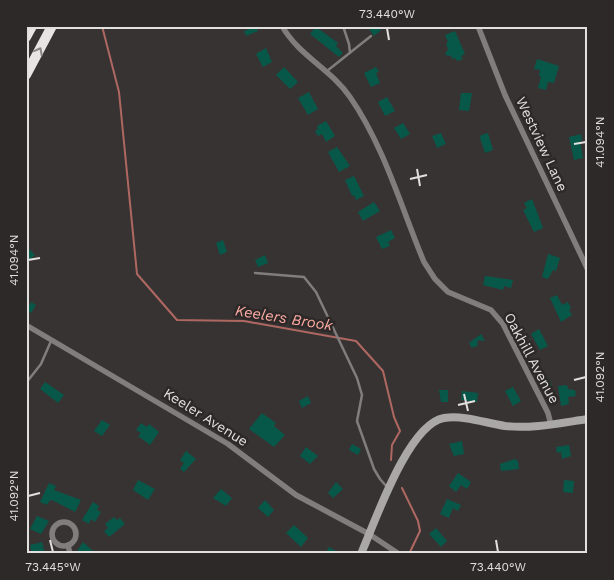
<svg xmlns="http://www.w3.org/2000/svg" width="614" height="580" font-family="'Work Sans',sans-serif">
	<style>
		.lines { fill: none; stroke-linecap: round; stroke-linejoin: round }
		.stream { stroke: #af6861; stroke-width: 2 }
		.building { fill: #08584a }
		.service { stroke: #807e7d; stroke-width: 2.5 }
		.minor { stroke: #807e7d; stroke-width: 5.5 }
		.secondary { stroke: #aaa7a7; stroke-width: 8 }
		.motorway { stroke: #e8e4e3; stroke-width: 10 }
		.oneway { stroke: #8a8686 }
		.ticks { fill: none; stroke: #e2dfdf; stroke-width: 2 }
		.labels { text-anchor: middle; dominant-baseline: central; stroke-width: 5; stroke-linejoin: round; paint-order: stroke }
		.street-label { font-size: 14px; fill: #e2dfdf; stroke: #2d2929 }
		.water-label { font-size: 15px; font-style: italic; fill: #fdaba2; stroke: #2d2929 }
		.neatline { fill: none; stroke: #e2dfdf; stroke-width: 2 }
		.ticks-label { font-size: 12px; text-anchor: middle; fill: #e2dfdf }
	</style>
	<rect width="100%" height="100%" fill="#373333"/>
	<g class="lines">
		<g class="stream">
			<path d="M102 26 119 92 137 274 177 320 244 321 356 341 383 371 394 417 400 431 392 445 391 460"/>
			<path d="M402 488 418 521 420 531 409 554"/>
		</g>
	</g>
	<g class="building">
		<path d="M246 26H256L258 31 246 36 244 31 248 30Z"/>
		<path d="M367 26H378L381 30 374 36Z"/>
		<path d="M316 27 338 43 336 46 343 53 339 57 310 34Z"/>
		<path d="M455 31 465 54 461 56 463 59 457 61 455 58 452 59 451 56 445 55 448 49 446 44 448 42 445 35Z"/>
		<path d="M266 48 272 62 263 67 256 54Z"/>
		<path d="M537 59 559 66 554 83 548 82 546 90 538 88 541 77 539 76 540 70 534 69Z"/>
		<path d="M284 67 298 82 290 89 276 75Z"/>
		<path d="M376 67 379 72 376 73 380 83 371 87 364 73Z"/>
		<path d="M309 92 318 109 308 115 298 98Z"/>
		<path d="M461 93H472L469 111 459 110Z"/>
		<path d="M387 97 395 111 385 116 378 102Z"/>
		<path d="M326 121 335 136 326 142 322 134 318 136 315 131 318 129 317 126Z"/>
		<path d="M403 123 410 134 401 139 394 128Z"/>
		<path d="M441 133 446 144 437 148 432 136Z"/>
		<path d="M488 133 493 150 485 153 480 138 481 135Z"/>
		<path d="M581 134 582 140 580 141 583 158 574 160 569 137Z"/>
		<path d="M337 147 350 166 339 172 328 152Z"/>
		<path d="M354 176 364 196 356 200 354 195 352 196 345 180Z"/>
		<path d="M532 199 543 228 534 232 523 210 527 208 524 203Z"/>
		<path d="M374 202 380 211 363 221 358 212Z"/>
		<path d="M391 230 395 238 388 242 390 246 382 249 376 237Z"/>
		<path d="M223 240 227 252 220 255 216 243Z"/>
		<path d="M26 246 35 255 26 263Z"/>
		<path d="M548 254 560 258 556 271 553 270 548 279 542 277Z"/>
		<path d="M265 255 268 263 258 267 255 260Z"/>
		<path d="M485 276 513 280 511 288 504 286 503 290 483 285Z"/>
		<path d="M557 295 562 305 568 302 571 308 569 310 572 315 561 322 550 298Z"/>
		<path d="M31 302 36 305 31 313 26 310V303L30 305Z"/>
		<path d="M539 329 548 346 540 350 531 334Z"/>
		<path d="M481 334 485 341 478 340 477 348 476 346 472 348 469 343Z"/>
		<path d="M547 377 552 385 546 388 541 380Z"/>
		<path d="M45 382 64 395 58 403 40 389Z"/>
		<path d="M567 385 568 389 575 390 576 396 568 397 569 404 561 406 558 386Z"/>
		<path d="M513 387 521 401 513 406 505 391Z"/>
		<path d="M439 390H448V402H441Z"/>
		<path d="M462 391 478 393 477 402 461 400Z"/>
		<path d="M308 396 311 403 302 408 299 401Z"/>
		<path d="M262 413 276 423 274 426 285 435 274 447 249 429Z"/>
		<path d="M102 420 110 425 102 436 94 431Z"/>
		<path d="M141 423 147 427 149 424 159 432 150 445 138 436 141 433 136 430Z"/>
		<path d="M462 441 464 454 454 456 449 444Z"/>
		<path d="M352 444 361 449 358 455 349 450Z"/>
		<path d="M569 445 571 456 562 459 561 452 557 453 556 447Z"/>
		<path d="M306 447 318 456 310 464 300 456Z"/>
		<path d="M186 451 196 459 184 472 180 469 184 463 180 460Z"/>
		<path d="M515 459 518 461 519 469 501 471 500 464Z"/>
		<path d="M458 473 471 482 467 489 461 485 456 492 449 486Z"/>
		<path d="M138 480 155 489 148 500 133 490Z"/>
		<path d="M564 480 574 481 573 493 563 492Z"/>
		<path d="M336 482 343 489 333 498 328 493Z"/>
		<path d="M49 483 56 486 54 490 81 500 75 512 54 501 50 500 47 505 40 502Z"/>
		<path d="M221 489 232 498 226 506 213 498Z"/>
		<path d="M447 499 461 505 458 511 453 508 449 518 440 514Z"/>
		<path d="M265 500 274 510 268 517 258 508Z"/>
		<path d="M93 502 99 506 97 510 101 512 95 522 91 519 89 524 82 520Z"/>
		<path d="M37 516 49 521 41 534 30 529Z"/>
		<path d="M114 517 117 520 120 518 125 524 109 537 104 531 108 528 105 524Z"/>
		<path d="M294 525 308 538 301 547 286 533Z"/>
		<path d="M436 528 447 541 441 547 429 534Z"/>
		<path d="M42 542 45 554H32L30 545Z"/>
		<path d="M83 542 93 551 90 554H81L77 551Z"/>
		<path d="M329 547 341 554H325Z"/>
	</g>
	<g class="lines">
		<g class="service">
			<path d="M343 26 349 44 350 53"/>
			<path d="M327 71 371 36"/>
			<path d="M255 273 304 277 316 292 357 378 362 395 357 421 374 469 380 479 387 487"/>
			<path d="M26 383 41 364 51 341"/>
		</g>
		<g class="minor">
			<path d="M282 26C299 56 331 69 350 97 384 146 401 207 424 262L435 279 448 292 491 310 503 324 548 413 551 425"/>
			<path d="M478 26 505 95 588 270"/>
			<path d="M26 325 228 444 296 495 369 534 399 554"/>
			<circle cx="64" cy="534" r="12"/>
			<path d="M68 545 70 554"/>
		</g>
		<path class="secondary" d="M361 554C375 522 408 424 444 418 465 415 485 423 505 426 532 429 560 423 588 419"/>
		<g class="motorway">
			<path d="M26 37 32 26"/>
			<path d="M26 75 52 26"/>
		</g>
	</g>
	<defs><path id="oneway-chevron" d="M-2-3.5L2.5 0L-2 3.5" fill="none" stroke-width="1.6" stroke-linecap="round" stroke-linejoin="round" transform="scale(1.25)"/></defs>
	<use class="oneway" href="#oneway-chevron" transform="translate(39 51) rotate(-62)"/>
	<path class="ticks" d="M387 28 389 40M574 144 586 142M417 169 420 186M410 179 427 175M28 260 40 258M574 380 586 377M464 394 468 411M458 405 475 401M28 496 40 493M50 540 53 552M496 540 498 552"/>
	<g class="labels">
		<g class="street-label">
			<text transform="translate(542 144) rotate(65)">Westview Lane</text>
			<text transform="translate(532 358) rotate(62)">Oakhill Avenue</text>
			<text transform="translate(206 417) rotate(32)">Keeler Avenue</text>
		</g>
		<g class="water-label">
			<text transform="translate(284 318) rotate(9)">Keelers Brook</text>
		</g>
	</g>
	<rect width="614" height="580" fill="none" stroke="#2d2929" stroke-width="55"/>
	<rect x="28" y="28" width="558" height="524" class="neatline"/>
	<g class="ticks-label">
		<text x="387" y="18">73.440°W</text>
		<text transform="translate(600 142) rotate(-90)" y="4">41.094°N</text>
		<text transform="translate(14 260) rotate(-90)" y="4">41.094°N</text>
		<text transform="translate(600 377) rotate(-90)" y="4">41.092°N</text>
		<text transform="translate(14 496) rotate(-90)" y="4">41.092°N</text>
		<text x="53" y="571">73.445°W</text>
		<text x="498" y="571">73.440°W</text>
	</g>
</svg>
